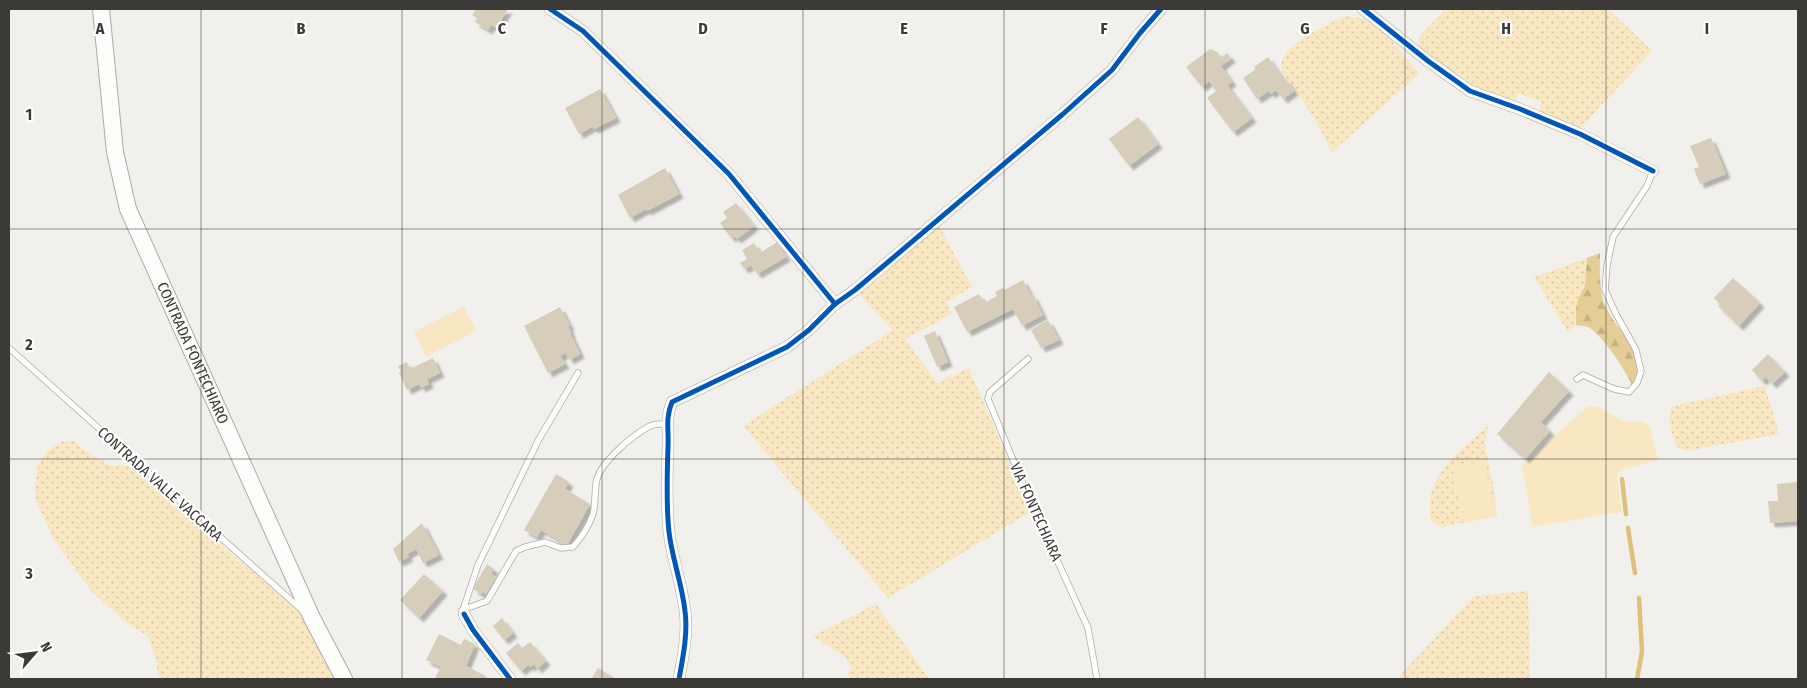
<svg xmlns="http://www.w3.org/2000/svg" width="1807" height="688" font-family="'Fira Sans Condensed',sans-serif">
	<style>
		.grass { fill: url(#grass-dots) }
		.forest { fill: url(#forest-firs) }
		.green { fill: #f8e7c1 }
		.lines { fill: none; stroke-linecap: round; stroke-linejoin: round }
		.stream { stroke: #ddc07a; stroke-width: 4.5 }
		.building { fill: #d6ceba; filter: url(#shadow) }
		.service-casing { stroke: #adaba8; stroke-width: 7 }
		.minor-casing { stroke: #adaba8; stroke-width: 12 }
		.secondary-casing { stroke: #adaba8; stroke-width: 18 }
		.service { stroke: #fdfdfc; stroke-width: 5.5 }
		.minor { stroke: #fdfdfc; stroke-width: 11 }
		.secondary { stroke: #fdfdfc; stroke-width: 16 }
		.cycleway-casing { stroke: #fff; stroke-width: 8 }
		.cycleway { stroke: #0057b8; stroke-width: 5 }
		.grid { fill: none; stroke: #3b3a37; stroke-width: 1; stroke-opacity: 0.55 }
		.labels { text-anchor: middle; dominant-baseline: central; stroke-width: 4.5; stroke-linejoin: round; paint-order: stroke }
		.street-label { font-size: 15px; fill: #3b3a37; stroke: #fff }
		.grid-label { font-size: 16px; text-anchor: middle; font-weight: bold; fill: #3b3a37; stroke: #fff; stroke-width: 4.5; stroke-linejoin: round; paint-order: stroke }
	</style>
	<defs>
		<pattern id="grass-dots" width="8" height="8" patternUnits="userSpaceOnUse" patternTransform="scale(1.25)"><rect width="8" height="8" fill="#f8e7c1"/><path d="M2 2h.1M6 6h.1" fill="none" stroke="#d6c7a6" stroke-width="1.8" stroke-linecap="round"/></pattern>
		<pattern id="forest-firs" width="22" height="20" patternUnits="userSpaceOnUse" patternTransform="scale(1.25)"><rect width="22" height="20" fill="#e5ce96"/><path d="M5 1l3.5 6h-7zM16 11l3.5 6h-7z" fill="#c5b282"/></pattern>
		<filter id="shadow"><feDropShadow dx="4.5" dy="4.5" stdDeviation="1" flood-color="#0004"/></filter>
	</defs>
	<rect width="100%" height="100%" fill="#f2f0ec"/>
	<g class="grass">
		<path d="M1446 9H1608L1652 51 1579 129 1539 111 1542 102 1518 93 1515 101 1477 87 1438 62 1419 46V37Z"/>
		<path d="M1346 16 1370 20 1392 41 1419 74 1332 152C1323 135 1315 118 1304 102 1298 93 1285 79 1282 70 1276 45 1329 24 1346 16Z"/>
		<path d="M938 224 972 287 946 302 952 314 905 339 937 383 969 368 1030 512 888 598 743 426 893 330 857 292Z"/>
		<path d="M1587 258 1585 286 1579 297 1576 325 1568 332 1534 277Z"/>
		<path d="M1765 386 1779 434 1686 451 1677 447C1671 434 1666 418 1673 406Z"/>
		<path d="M1488 426 1485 445 1495 495 1497 516 1440 527 1430 519C1430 512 1430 505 1430 499 1435 467 1466 446 1488 426Z"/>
		<path d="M63 441H74L88 453 109 465 128 466 299 611 336 679H159L155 657 148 636 128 624 91 591 54 540 36 501 35 485 38 466 46 452Z"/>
		<path d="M1528 591 1530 679H1397L1474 596Z"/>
		<path d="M876 604 929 679H852L847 674 852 669 846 658 813 636Z"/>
	</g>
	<path class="forest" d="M1600 253C1600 268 1599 285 1603 300 1610 324 1640 344 1637 370 1637 375 1634 380 1632 385 1626 371 1601 333 1588 327 1585 326 1580 326 1576 325V308L1579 297 1585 286 1587 258Z"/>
	<g class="green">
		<path d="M464 307 476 331 426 356 414 332Z"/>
		<path d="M1588 406 1598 407 1623 421H1641L1650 426 1658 460 1621 470 1617 477 1622 512 1533 527 1522 466Z"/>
		<path d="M1483 460 1497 516 1464 523 1452 467Z"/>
	</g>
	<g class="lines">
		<g class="stream">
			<path d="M1622 479 1626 514"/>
			<path d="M1628 528 1635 573"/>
			<path d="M1637 679 1642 652 1639 598"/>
		</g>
	</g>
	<g class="building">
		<path d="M476 9H508L496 28 491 25 488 30 475 22 477 18 472 15Z"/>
		<path d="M1210 49 1217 52 1221 58 1227 53 1231 58 1221 66 1232 82 1227 85 1252 118 1233 132 1207 98 1216 91 1209 81 1202 87 1186 67Z"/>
		<path d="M1268 57 1284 80 1286 79 1294 91 1283 99 1276 90 1271 94 1269 91 1257 99 1243 78 1256 69 1254 67Z"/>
		<path d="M600 89 616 118 594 129 592 127 579 134 565 108Z"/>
		<path d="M1138 117 1158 144 1129 166 1109 139Z"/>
		<path d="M1711 138 1726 174 1700 184 1694 169 1699 167 1690 146Z"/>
		<path d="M665 168 679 194 647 211 646 209 630 218 618 195Z"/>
		<path d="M736 203 754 226 737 239 734 236 731 238 720 223 727 218 723 212Z"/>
		<path d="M777 242 786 257 757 274 751 265 744 269 740 263 747 259 742 250 754 243 760 253Z"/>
		<path d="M1733 278 1760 303 1739 326 1718 306 1720 304 1714 298Z"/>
		<path d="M1023 280 1031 296 1033 295 1043 315 1022 326 1013 309 967 332 954 307 979 294 984 303 997 296 995 292 1003 288 1004 290Z"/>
		<path d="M560 307 570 326H568L571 333H570L580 354 569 360 566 353 560 356 565 364 548 373 524 326Z"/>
		<path d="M1048 320 1059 340 1041 348 1031 330Z"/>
		<path d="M935 331 948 362 937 367 924 336Z"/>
		<path d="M1768 354 1785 372 1772 384 1766 377 1762 381 1752 370Z"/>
		<path d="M433 358 440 373 427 379 429 384 421 388 419 384 407 390 399 373 401 372 398 366 407 362 410 369Z"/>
		<path d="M1549 372 1569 391 1541 422 1550 431 1525 459 1497 434Z"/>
		<path d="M556 474 569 482 565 489 590 504 567 545 541 530 537 537 524 530Z"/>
		<path d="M1798 482V521L1770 523 1768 501H1778L1777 484Z"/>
		<path d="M422 523 439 555 423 563 416 549 407 554 409 557 399 562 393 549Z"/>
		<path d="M487 564 494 569 491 574 496 577 486 594 482 592 481 594 473 589Z"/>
		<path d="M424 574 443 591 419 618 400 600Z"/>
		<path d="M502 618 513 633 504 640 493 626Z"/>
		<path d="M439 634 461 645 464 639 475 644 466 666 486 676 485 679 435 678 441 667 426 660Z"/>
		<path d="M530 642 546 661 537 669 534 664 530 667 528 665 521 671 506 653 518 643 522 648Z"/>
		<path d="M598 668 616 679H591Z"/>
	</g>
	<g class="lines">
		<g class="service-casing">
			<g id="service">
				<path d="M9 348 303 611"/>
				<path d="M1028 359 990 392 988 399 1027 494 1088 628 1097 679"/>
				<path d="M1577 379 1583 375 1614 389 1629 392 1637 383 1641 371 1636 350 1616 314 1605 290 1607 266 1613 237 1647 186 1653 171"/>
				<path d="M462 610 487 601 516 551 525 547 545 542 561 548 573 547C581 538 589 526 593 514 596 503 594 490 597 479 602 461 632 436 648 427 654 423 660 424 666 424"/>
				<path d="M463 610 478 565 539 439 578 373"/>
			</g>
		</g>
		<g class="minor-casing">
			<g id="minor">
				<path d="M550 9 583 31 729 174 835 304"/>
				<path d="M1363 9 1428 61 1470 91 1520 109 1580 134 1653 171"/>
				<path d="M464 614 473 630 510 679"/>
				<path d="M679 679C683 657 688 633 685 611 682 584 672 558 669 532 666 504 667 475 668 447 669 430 665 419 672 402L787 347 809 330 835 304 855 290 1063 114 1112 70 1140 33 1161 9"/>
			</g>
		</g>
		<g class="secondary-casing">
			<g id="secondary">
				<path id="s1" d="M101 9 115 152 128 209 312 618 344 679"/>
			</g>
		</g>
		<use href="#service" class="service"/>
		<use href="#minor" class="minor"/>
		<use href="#secondary" class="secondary"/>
		<g class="cycleway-casing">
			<g id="cycleway">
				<path d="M550 9 583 31 729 174 835 304"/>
				<path d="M1363 9 1428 61 1470 91 1520 109 1580 134 1653 171"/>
				<path d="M464 614 473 630 510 679"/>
				<path d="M679 679C683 657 688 633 685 611 682 584 672 558 669 532 666 504 667 475 668 447 669 430 665 419 672 402L787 347 809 330 835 304 855 290 1063 114 1112 70 1140 33 1161 9"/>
			</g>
		</g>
		<use href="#cycleway" class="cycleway"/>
	</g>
	<path class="grid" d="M201 9V679M402 9V679M602 9V679M803 9V679M1004 9V679M1205 9V679M1405 9V679M1606 9V679M9 229H1798M9 459H1798"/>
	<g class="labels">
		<g class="street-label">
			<text stroke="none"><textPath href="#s1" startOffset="360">CONTRADA FONTECHIARO</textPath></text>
			<text transform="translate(160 484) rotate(42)">CONTRADA VALLE VACCARA</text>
			<text transform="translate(1036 512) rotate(66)">VIA FONTECHIARA</text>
		</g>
	</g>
	<g class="grid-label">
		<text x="100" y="34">A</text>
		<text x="301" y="34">B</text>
		<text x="502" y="34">C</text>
		<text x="703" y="34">D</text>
		<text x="904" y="34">E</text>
		<text x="1104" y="34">F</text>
		<text x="1305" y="34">G</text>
		<text x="1506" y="34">H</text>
		<text x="1707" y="34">I</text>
		<text x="29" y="120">1</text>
		<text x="29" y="350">2</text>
		<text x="29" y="579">3</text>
	</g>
	<rect width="1807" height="688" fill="none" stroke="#3b3a37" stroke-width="20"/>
	<g transform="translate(35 653) rotate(62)" stroke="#ffffff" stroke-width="4" paint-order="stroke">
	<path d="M0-4L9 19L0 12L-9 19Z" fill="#3b3a37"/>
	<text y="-8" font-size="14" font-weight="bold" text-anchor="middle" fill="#3b3a37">N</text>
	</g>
</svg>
